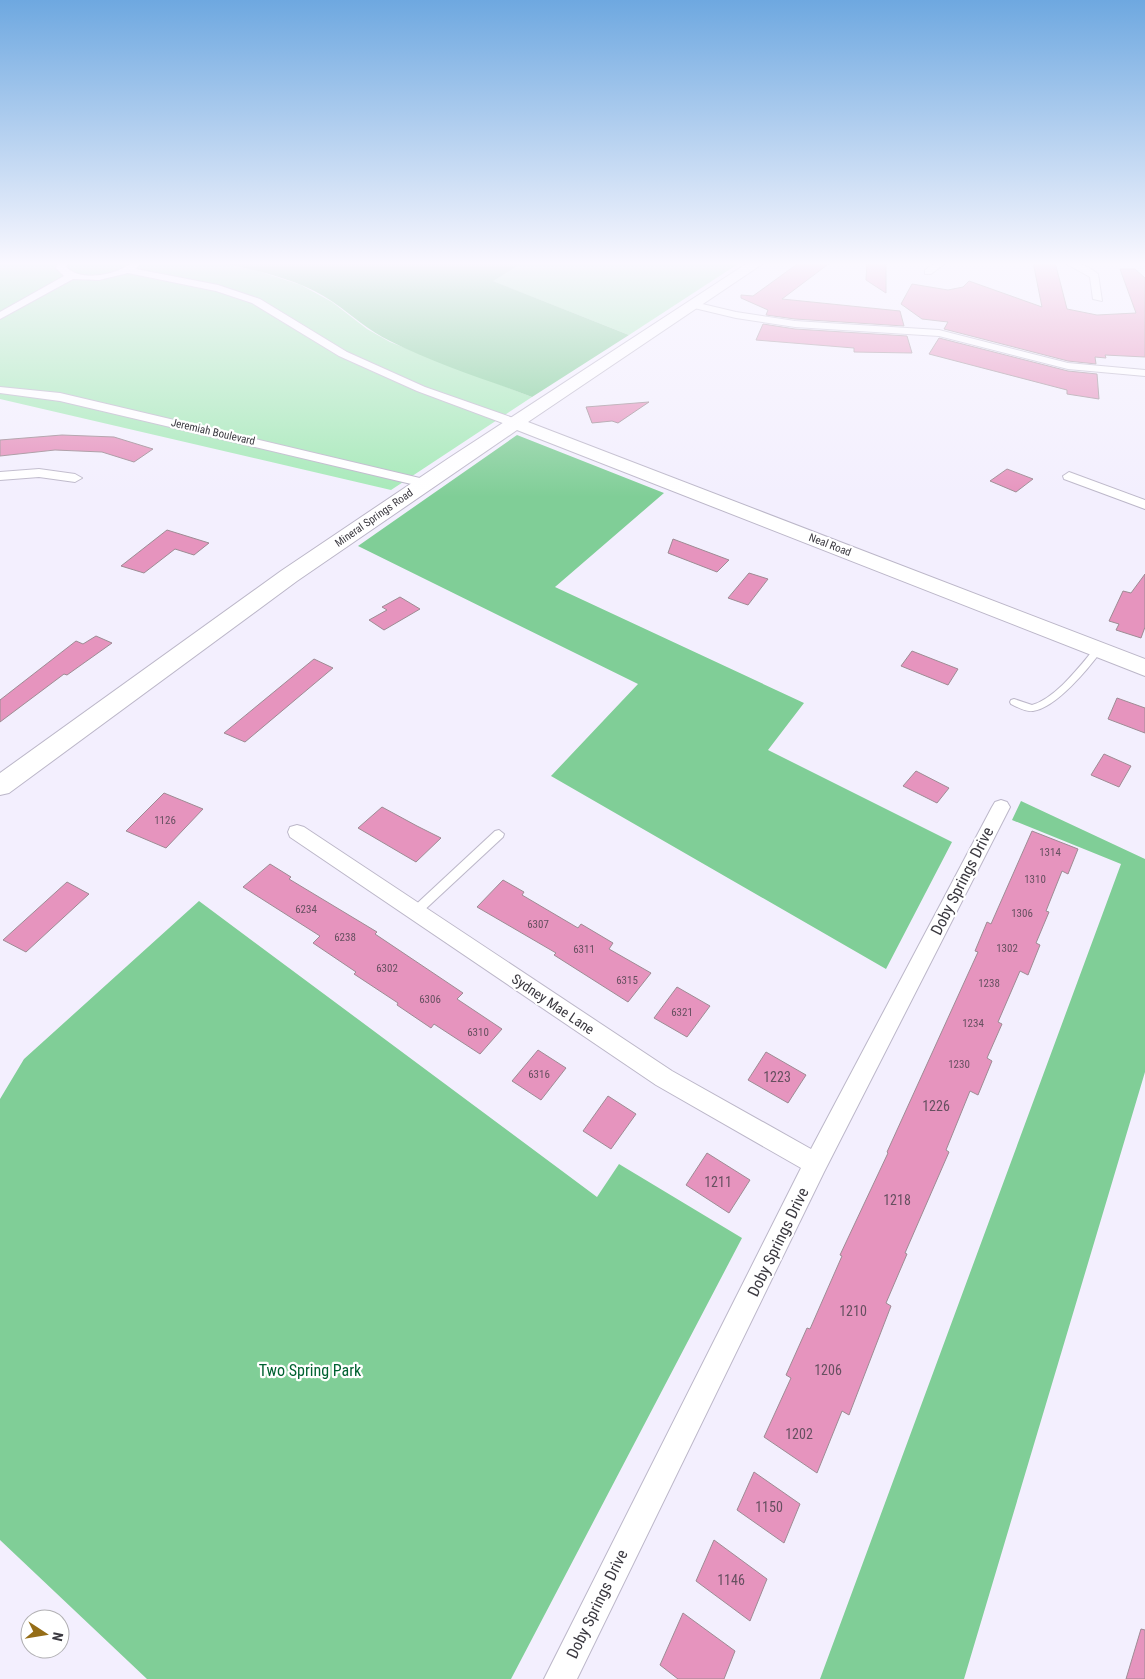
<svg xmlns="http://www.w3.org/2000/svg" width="1145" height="1679" font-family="'Roboto Condensed',sans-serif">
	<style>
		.green { fill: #a6e9b8 }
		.forest { fill: #80ce97 }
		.building { fill: #e694be; stroke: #9e8b94 }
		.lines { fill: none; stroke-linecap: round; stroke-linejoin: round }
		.lane-casing { stroke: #bcb7c9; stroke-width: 2 }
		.street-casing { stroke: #bcb7c9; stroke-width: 2 }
		.secondary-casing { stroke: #bcb7c9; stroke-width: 2 }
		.lane { fill: #fff; fill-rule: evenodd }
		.street { fill: #fff; fill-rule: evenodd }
		.secondary { fill: #fff; fill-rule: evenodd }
		.labels { text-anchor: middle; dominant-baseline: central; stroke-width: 4.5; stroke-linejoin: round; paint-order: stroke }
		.far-street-label { font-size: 11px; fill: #3b3940; stroke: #fff }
		.number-label { font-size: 11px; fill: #665060 }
		.street-label { font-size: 14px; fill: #3b3940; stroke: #fff }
		.near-number-label { font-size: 14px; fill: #665060 }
		.near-street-label { font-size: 16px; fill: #3b3940; stroke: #fff }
		.near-park-label { font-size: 16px; fill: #006231; stroke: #fff }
	</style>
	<rect width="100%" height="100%" fill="#f3effe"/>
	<g class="green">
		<path d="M0 262H215L258 271 301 285 332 302 367 329 390 342 532 397 391 490 0 399Z"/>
		<path d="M524 262H741L629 335 492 281Z"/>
	</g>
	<g class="forest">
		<path d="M215 262H524L493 281 629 335 532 397C485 379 435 364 390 341 369 331 352 315 333 302 298 278 255 270 215 262Z"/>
		<path d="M517 435 664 493 555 587 804 703 768 750 952 842 886 969 551 776 638 684 358 546Z"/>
		<path d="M1021 801 1145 859V1072L964 1679H820L1121 864 1012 820Z"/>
		<path d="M199 901 597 1197 619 1164 742 1238 511 1679H147L0 1540V1099L24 1059Z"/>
	</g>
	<g class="building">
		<path d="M800 262H831L782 299 900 311 904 326 795 319 766 315 768 310 741 298V295L753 296Z"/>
		<path d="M867 262 886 263V293L866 280Z"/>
		<path d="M1033 262H1055L1067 309 1097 315 1136 313 1120 269H1135L1145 278V357L1105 355 1106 358 1095 357 1096 364 1068 361 944 329 948 322 922 319 901 304 912 284 948 290 963 287 969 281 1042 307Z"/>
		<path d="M763 324 795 329 907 336 912 353 854 352V348L756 340Z"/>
		<path d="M939 338 1068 371 1097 374 1099 399 1067 394V390L929 354Z"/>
		<path d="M649 402 618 423 612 421 592 423 586 407Z"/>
		<path d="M62 435 114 437 153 449 134 462 102 452 55 450 0 456V440Z"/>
		<path d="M1007 469 1033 479 1016 492 990 481Z"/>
		<path d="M167 530 209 543 194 555 175 549 144 573 121 566Z"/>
		<path d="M673 539 729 560 717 572 668 553Z"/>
		<path d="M749 573 768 579 748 605 728 598Z"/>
		<path d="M1145 574V627L1141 638 1116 630 1119 624 1109 621 1123 591 1131 593Z"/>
		<path d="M400 597 420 609 384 630 369 620 387 610 382 607Z"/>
		<path d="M96 636 112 643 67 675 64 674 0 722V700L76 641 83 644Z"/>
		<path d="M912 651 958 669 948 685 901 666Z"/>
		<path d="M314 659 333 668 245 742 224 733Z"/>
		<path d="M1117 698 1145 708V733L1108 719Z"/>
		<path d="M1104 754 1131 766 1119 787 1091 775Z"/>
		<path d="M916 771 949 788 937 803 903 786Z"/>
		<path d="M164 793 203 809 166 848 126 831Z"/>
		<path d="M382 807 417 826 441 838 416 862 358 828Z"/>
		<path d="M1032 831 1078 849 1068 874 1062 871 1046 911 1049 912 1036 943 1040 945 1028 975 1020 971 998 1022 1002 1024 987 1058 992 1061 978 1095 970 1091 946 1150 949 1152 905 1253 907 1254 886 1303 891 1306 849 1415 842 1411 817 1473 764 1437 791 1378 786 1375 807 1328 810 1329 842 1256 840 1255 888 1153 887 1152 978 952 975 951 987 922 991 924Z"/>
		<path d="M270 864 291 877 289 879 377 932 375 934 463 993 457 999 502 1029 480 1054 434 1024 431 1028 397 1005 398 1003 354 974 356 972 313 943 320 936 243 887Z"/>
		<path d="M503 880 524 892 522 895 578 928 581 924 613 943 609 949 651 973 628 1002 554 955 556 953 477 907Z"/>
		<path d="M67 882 89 894 26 952 3 940Z"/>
		<path d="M677 987 710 1006 687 1037 654 1018Z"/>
		<path d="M538 1050 566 1068 541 1100 512 1081Z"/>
		<path d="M766 1052 806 1075 788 1103 748 1080Z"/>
		<path d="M608 1096 636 1114 611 1149 583 1131Z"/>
		<path d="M707 1153 750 1180 729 1213 686 1185Z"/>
		<path d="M754 1472 800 1504 784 1543 737 1510Z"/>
		<path d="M714 1540 767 1579 750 1621 696 1581Z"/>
		<path d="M683 1613 735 1651 724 1679H678L660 1665Z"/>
		<path d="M1141 1629 1145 1630V1679H1126Z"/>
	</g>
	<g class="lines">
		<g class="lane-casing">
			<g id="lane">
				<path d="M1098 647 1102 650C1089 668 1056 708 1033 711 1026 712 1017 707 1011 704L1010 702 1011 700 1014 699 1032 705C1055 699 1080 666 1095 648Z"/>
				<path d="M499 830 504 834 503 837 419 915H411L410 912 411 909 495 831Z"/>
			</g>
		</g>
		<g class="street-casing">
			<g id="street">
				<path d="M59 262H69L66 267C79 280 104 276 119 270 128 266 132 262 141 262L136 269 218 285 260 299 347 352 425 387 519 420 521 423 519 426H511L417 391 339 356 252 303 216 291 128 273 99 280 73 279 0 319V312L64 276 56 268Z"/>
				<path d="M936 262H947L931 274H925V270Z"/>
				<path d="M1063 262C1078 262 1087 265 1098 274L1102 301 1093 299 1090 277Z"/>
				<path d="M694 302 736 312 795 321 939 330 1068 363 1145 370V376L1068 369 939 336 795 327 736 318 690 307V303Z"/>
				<path d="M0 387 60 393 424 479 431 483 424 487 60 401 0 393Z"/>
				<path d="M39 469 75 474 82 478 75 482 39 477 0 480V472Z"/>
				<path d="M1069 472 1145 500V509L1064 479 1063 476Z"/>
				<path d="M1001 800 1007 802 1010 807 824 1172 577 1679H544L801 1168 656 1085 290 837 288 832 290 827 297 825 304 827 672 1071 811 1149 992 807 995 802Z"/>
			</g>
		</g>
		<g class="secondary-casing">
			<path id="secondary" d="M749 262H765L528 422 1145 659V676L517 430 297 581 9 793 0 795V773L281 571 449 458Z"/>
		</g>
		<use href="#lane" class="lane"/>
		<use href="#street" class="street"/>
		<use href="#secondary" class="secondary"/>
	</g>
	<linearGradient id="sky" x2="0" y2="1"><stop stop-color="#6ea8e0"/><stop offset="0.53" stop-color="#faf8ff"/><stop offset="1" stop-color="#faf8ff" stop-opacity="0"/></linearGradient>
	<rect width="1145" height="497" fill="url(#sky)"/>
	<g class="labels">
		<g class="far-street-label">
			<text transform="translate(213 432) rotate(13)">Jeremiah Boulevard</text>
			<text transform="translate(374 518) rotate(-35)">Mineral Springs Road</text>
			<text transform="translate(830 545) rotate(21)">Neal Road</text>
		</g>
		<g class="number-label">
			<text x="165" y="820">1126</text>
			<text x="1050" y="852">1314</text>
			<text x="1035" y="879">1310</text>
			<text x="306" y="909">6234</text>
			<text x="1022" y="913">1306</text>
			<text x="538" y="924">6307</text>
			<text x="345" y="937">6238</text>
			<text x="1007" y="948">1302</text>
			<text x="584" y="949">6311</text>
			<text x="387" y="968">6302</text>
			<text x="627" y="980">6315</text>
			<text x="989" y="983">1238</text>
			<text x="430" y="999">6306</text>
			<text x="682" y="1012">6321</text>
			<text x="973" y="1023">1234</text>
			<text x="478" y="1032">6310</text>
			<text x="959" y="1064">1230</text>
			<text x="539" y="1074">6316</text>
		</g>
		<g class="street-label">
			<text transform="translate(553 1004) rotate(34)">Sydney Mae Lane</text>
		</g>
		<g class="near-number-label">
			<text x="777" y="1077">1223</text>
			<text x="936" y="1106">1226</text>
			<text x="718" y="1182">1211</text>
			<text x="897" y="1200">1218</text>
			<text x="853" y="1311">1210</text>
			<text x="828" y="1370">1206</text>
			<text x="799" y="1434">1202</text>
			<text x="769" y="1507">1150</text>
			<text x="731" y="1580">1146</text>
		</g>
		<g class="near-street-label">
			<text transform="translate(962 881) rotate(-63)">Doby Springs Drive</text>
			<text transform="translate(778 1242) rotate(-64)">Doby Springs Drive</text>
			<text transform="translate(597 1604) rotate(-64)">Doby Springs Drive</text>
		</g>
		<g class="near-park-label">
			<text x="310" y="1370">Two Spring Park</text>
		</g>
	</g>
	<g transform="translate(45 1634) rotate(102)"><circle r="24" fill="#ffffff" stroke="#b1b0b3"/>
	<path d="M0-4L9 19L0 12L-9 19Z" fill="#956d17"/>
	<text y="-8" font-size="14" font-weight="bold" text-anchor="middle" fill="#3b3940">N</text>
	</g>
</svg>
